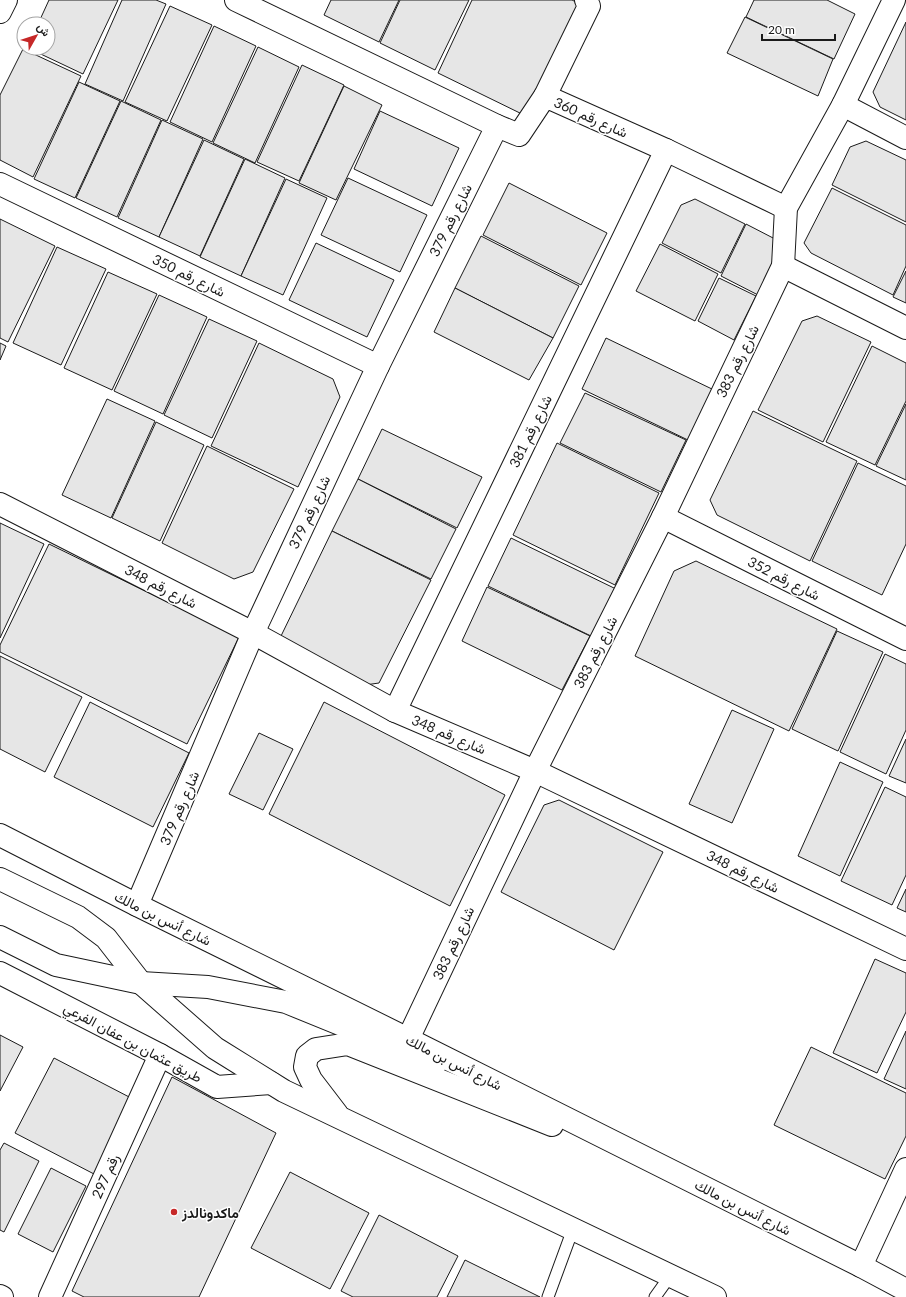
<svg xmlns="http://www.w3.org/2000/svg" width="906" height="1297" font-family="Lato,Vazirmatn,sans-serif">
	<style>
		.building { fill: #e6e6e6; stroke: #1a1a1a }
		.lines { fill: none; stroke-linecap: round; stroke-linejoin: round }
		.service-casing { stroke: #1a1a1a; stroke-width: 13 }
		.minor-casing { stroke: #1a1a1a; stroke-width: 24 }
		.secondary-casing { stroke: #1a1a1a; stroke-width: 24 }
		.primary-casing { stroke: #1a1a1a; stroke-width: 24 }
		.service { stroke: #fff; stroke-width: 11 }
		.minor { stroke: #fff; stroke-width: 22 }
		.secondary { stroke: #fff; stroke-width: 22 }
		.primary { stroke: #fff; stroke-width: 22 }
		.poi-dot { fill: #c62828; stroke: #fff; stroke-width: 1.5 }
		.labels { text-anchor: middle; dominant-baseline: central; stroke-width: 3; stroke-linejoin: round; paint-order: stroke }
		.street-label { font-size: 14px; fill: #1a1a1a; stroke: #fff }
		.poi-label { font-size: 14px; font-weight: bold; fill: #1a1a1a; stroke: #fff; text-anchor: start }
	</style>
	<rect width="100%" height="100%" fill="#fff"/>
	<g class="building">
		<path d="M49 0H118L83 74 28 48H48V24H38Z"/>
		<path d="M122 0H156L166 4 123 101 85 84Z"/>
		<path d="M331 0H399L379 42 324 15Z"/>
		<path d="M400 0H469L435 70 380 43Z"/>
		<path d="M472 0H572L580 4 526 116 438 73Z"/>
		<path d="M754 0H827L855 14 834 59 746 17Z"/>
		<path d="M170 6 212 25 167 121 125 102Z"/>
		<path d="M745 17 833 59 818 96 727 53Z"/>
		<path d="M906 22V120L880 107 873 92Z"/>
		<path d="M214 26 256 46 212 142 170 122Z"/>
		<path d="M258 47 299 67 255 163 213 143Z"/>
		<path d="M23 49 81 76 33 177 0 160V95Z"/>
		<path d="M302 65 344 85 299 181 257 162Z"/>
		<path d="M79 82 120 101 75 198 34 179Z"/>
		<path d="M344 86 382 105 336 200 299 183Z"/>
		<path d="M121 101 161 120 117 217 76 198Z"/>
		<path d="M380 111 459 148 432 206 354 169Z"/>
		<path d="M162 120 203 139 159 237 118 218Z"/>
		<path d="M204 140 244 159 200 256 159 237Z"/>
		<path d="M866 141 906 160V222L832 185 850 147Z"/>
		<path d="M245 159 285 178 241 276 200 257Z"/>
		<path d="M348 178 427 215 400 272 321 235Z"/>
		<path d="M286 179 327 198 283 295 241 276Z"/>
		<path d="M509 183 607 233 581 285 483 235Z"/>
		<path d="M832 188 906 225V266L893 295 811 253 804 243Z"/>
		<path d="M695 199 745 224 721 273 662 243 681 205Z"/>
		<path d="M0 219 55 246 8 342 0 338Z"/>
		<path d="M746 224 775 239 781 254 760 296 721 276Z"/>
		<path d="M481 236 579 286 553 338 455 288Z"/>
		<path d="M316 243 394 280 367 337 289 300Z"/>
		<path d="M660 244 718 274 695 321 636 291Z"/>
		<path d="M57 247 106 269 61 365 13 343Z"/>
		<path d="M906 271V303L893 297Z"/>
		<path d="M108 272 157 294 112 390 64 368Z"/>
		<path d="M719 278 756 296 734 340 698 321Z"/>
		<path d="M455 288 553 338 529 380 434 332Z"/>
		<path d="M159 295 207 317 163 414 114 391Z"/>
		<path d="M817 316 871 342 823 442 758 410 802 321Z"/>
		<path d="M209 319 257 341 212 438 164 415Z"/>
		<path d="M606 338 714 390 690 441 582 389Z"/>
		<path d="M0 343 6 346 0 360Z"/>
		<path d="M259 343 333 379 340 397 298 487 211 446Z"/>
		<path d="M872 346 906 363V401L875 465 826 442Z"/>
		<path d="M585 393 686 440 661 492 560 443Z"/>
		<path d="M107 399 155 421 111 518 62 495Z"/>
		<path d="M906 404V480L876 466Z"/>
		<path d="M753 411 857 461 810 561 717 515 710 500Z"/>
		<path d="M156 422 204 445 160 541 112 518Z"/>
		<path d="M382 429 482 477 457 528 358 479Z"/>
		<path d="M557 443 659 493 615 585 513 535Z"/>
		<path d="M207 446 294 489 253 572 234 579 162 543Z"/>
		<path d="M858 463 906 486V544L882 595 812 561Z"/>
		<path d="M358 479 456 529 431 579 332 531Z"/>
		<path d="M0 523 44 544 0 638Z"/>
		<path d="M332 531 431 580 379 683 365 685 281 636Z"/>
		<path d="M511 538 616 589 593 637 488 586Z"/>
		<path d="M49 544 239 637 187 744 0 652V645Z"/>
		<path d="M696 561 837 629 789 731 635 656 674 571Z"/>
		<path d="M487 587 590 636 562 690 462 641Z"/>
		<path d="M837 631 883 652 838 751 792 729Z"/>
		<path d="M885 654 906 664V730L886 774 840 752Z"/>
		<path d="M0 656 82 697 45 772 0 749Z"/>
		<path d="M90 702 189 753 153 827 54 777Z"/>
		<path d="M324 702 505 795 450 906 269 814Z"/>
		<path d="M732 710 774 729 732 823 689 804Z"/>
		<path d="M259 733 293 749 263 810 229 794Z"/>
		<path d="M906 739V783L889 776Z"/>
		<path d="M840 762 883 782 840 876 798 856Z"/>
		<path d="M885 787 906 797V875L892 905 841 881Z"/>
		<path d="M559 800 663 852 614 950 501 892 544 805Z"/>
		<path d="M906 889V912L897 908Z"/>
		<path d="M875 959 906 973V1012L877 1073 833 1053Z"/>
		<path d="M906 1031V1089L884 1079Z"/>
		<path d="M0 1035 23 1047 0 1091Z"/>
		<path d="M811 1047 906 1093V1136L885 1179 774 1125Z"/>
		<path d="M54 1058 133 1099 94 1174 15 1133Z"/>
		<path d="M172 1077 276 1133 199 1297H84L72 1291Z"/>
		<path d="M4 1143 39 1161 4 1232 0 1230V1150Z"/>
		<path d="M51 1168 86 1186 53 1252 18 1234Z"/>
		<path d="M290 1172 369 1213 330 1289 251 1248Z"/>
		<path d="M379 1215 458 1256 437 1297H353L341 1291Z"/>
		<path d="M465 1260 540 1297H447Z"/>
	</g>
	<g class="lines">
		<g class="service-casing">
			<g id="service">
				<path d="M548 1297 573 1229"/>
				<path d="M655 1297 670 1276"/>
			</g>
		</g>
		<g class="minor-casing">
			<g id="minor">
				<path d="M236 0 497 126 519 135 545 96 666 150 786 208"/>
				<path d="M0 12 6 0"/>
				<path d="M545 96 589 6 586 0"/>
				<path d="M843 105 906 138"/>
				<path d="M0 184 378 366"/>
				<path d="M783 266 906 328"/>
				<path d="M0 504 253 633 395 711 535 771 906 949"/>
				<path d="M663 517 906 639"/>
				<path d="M395 711 666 150"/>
				<path d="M137 905 253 633 378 366 497 126"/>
				<path d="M408 1039 535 771 663 517 783 266 786 208 843 105 894 0"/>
				<path d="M861 1266 906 1169"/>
				<path d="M0 1296 2 1297"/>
				<path d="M50 1297 160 1055"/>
			</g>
		</g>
		<g class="secondary-casing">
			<g id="secondary">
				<path d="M0 937 56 965 141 983 208 987 286 1002 436 1063"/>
				<path d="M0 973 160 1055 217 1087 271 1083"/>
			</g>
		</g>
		<g class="primary-casing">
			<g id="primary">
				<path d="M0 835 137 905 408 1039 861 1266 906 1290"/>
				<path d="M0 879 78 917 106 938 141 983 215 1048 284 1091 715 1297"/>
				<path d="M337 1114 311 1080 305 1067 307 1056 316 1049 348 1044 552 1125"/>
			</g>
		</g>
		<use href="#service" class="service"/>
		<use href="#minor" class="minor"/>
		<use href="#secondary" class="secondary"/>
		<use href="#primary" class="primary"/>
	</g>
	<circle class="poi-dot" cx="174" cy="1212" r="4"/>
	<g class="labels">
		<g class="street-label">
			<text transform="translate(591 117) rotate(24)">شارع رقم 360</text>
			<text transform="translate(450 220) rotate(-64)">شارع رقم 379</text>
			<text transform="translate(189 275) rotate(26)">شارع رقم 350</text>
			<text transform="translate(737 361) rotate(-64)">شارع رقم 383</text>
			<text transform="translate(530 431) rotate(-64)">شارع رقم 381</text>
			<text transform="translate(309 512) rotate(-65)">شارع رقم 379</text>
			<text transform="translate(784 578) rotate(27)">شارع رقم 352</text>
			<text transform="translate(161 586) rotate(27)">شارع رقم 348</text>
			<text transform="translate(595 652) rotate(-63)">شارع رقم 383</text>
			<text transform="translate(449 734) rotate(23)">شارع رقم 348</text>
			<text transform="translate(179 808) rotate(-67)">شارع رقم 379</text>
			<text transform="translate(743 871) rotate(26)">شارع رقم 348</text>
			<text transform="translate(163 918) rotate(26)">شارع أنس بن مالك</text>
			<text transform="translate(453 943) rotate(-65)">شارع رقم 383</text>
			<text transform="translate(133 1042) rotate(28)">طريق عثمان بن عفان الفرعي</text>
			<text transform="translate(454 1062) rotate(27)">شارع أنس بن مالك</text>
			<text transform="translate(105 1176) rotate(-66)">رقم 297</text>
			<text transform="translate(743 1207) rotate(27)">شارع أنس بن مالك</text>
		</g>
		<g class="poi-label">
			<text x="182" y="1212">ماكدونالدز</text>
		</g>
	</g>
	<g transform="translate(36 36) rotate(51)"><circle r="19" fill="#ffffff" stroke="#a3a3a3"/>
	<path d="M0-3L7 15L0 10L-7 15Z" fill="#c62828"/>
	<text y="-6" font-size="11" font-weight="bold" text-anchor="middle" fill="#1a1a1a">ش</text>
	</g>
	<path d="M762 34v6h73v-6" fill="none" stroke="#1a1a1a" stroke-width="2"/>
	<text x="768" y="34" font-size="12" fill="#1a1a1a" stroke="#ffffff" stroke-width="3" paint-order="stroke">20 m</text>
</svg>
